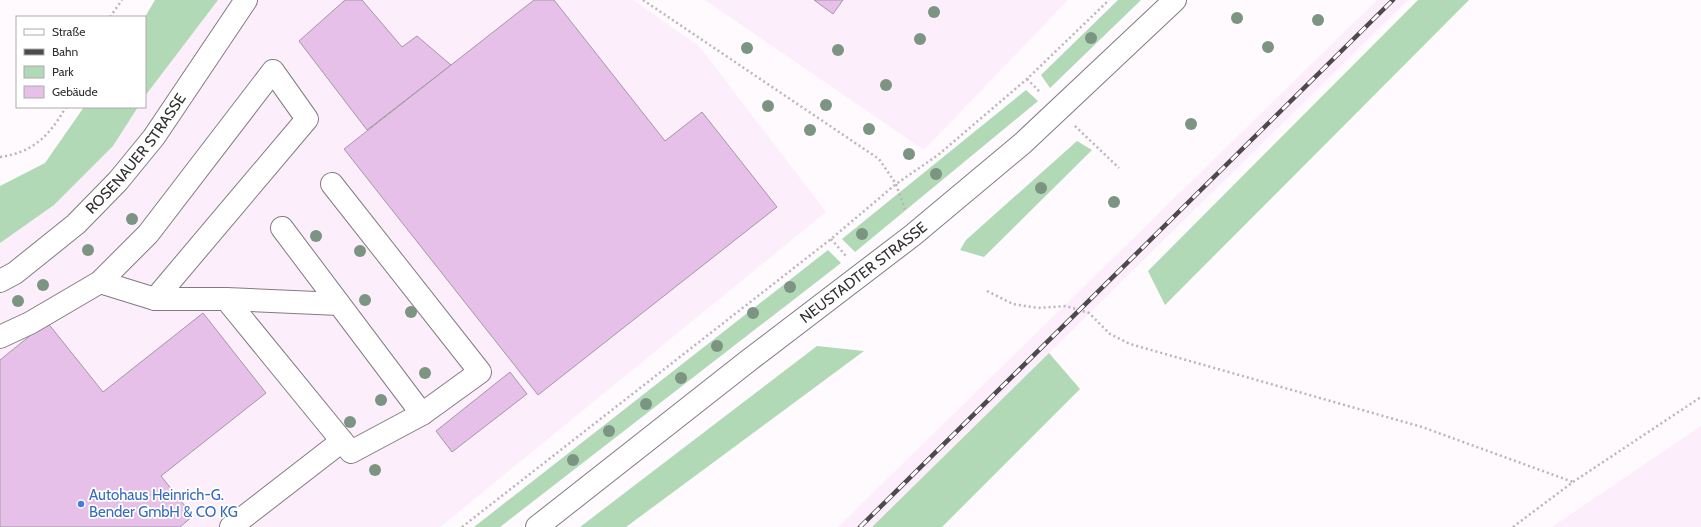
<svg xmlns="http://www.w3.org/2000/svg" width="1701" height="527" font-family="Cabin,sans-serif">
	<style>
		.built { fill: #fdeefc }
		.green { fill: #b1d9b5 }
		.building { fill: #e6c0e9; stroke: #a199a1 }
		.lines { fill: none; stroke-linecap: round; stroke-linejoin: round }
		.minor-casing { stroke: #837b82; stroke-width: 24 }
		.path { stroke: #b9b6b9; stroke-width: 2.5; stroke-dasharray: 2 3; stroke-linecap: butt }
		.minor { stroke: #fff; stroke-width: 22 }
		.rail-casing { stroke: #4d4a4d; stroke-width: 4.5 }
		.rail { stroke: #fff; stroke-width: 3; stroke-dasharray: 9; stroke-linecap: butt }
		.tree { fill: #7c9482 }
		.shop-dot { fill: #3f7fe0; stroke: #fff; stroke-width: 1.5 }
		.labels { text-anchor: middle; dominant-baseline: central; stroke-width: 3.5; stroke-linejoin: round; paint-order: stroke }
		.street-label { font-size: 15px; fill: #322f32; stroke: #fff }
		.shop-label { font-size: 15px; fill: #366cbe; stroke: #fff; text-anchor: start }
	</style>
	<rect width="100%" height="100%" fill="#fefafe"/>
	<g class="built">
		<path d="M218 0H633L699 46 826 212 440 527H0V243L113 146 138 107H145V96Z"/>
		<path d="M705 0H1068L924 150Z"/>
		<path d="M1377 0H1408L872 527H838Z"/>
		<path d="M1701 426V527H1552Z"/>
	</g>
	<g class="green">
		<path d="M155 0H218L145 96V17Z"/>
		<path d="M1118 0H1141L1050 88 1041 75Z"/>
		<path d="M1418 0H1469L1165 305 1148 271Z"/>
		<path d="M1026 90 1038 101 855 252 842 239Z"/>
		<path d="M84 107H138L113 146 54 205 0 243V186L45 163Z"/>
		<path d="M1077 141 1092 150 984 257 960 250 966 240Z"/>
		<path d="M828 250 841 263 500 527H474Z"/>
		<path d="M817 346 864 351 626 527H580Z"/>
		<path d="M1049 353 1080 389 942 527H872Z"/>
	</g>
	<g class="building">
		<path d="M345 0H362L402 47 417 36 451 65 367 130 299 41Z"/>
		<path d="M534 0H554L665 141 702 112 777 207 538 395 344 149Z"/>
		<path d="M814 0H843L833 14Z"/>
		<path d="M203 313 266 393 161 476 193 516 180 527H0V360L47 322 103 392Z"/>
		<path d="M510 372 527 394 452 452 436 431Z"/>
	</g>
	<g class="lines">
		<g class="minor-casing">
			<g id="minor">
				<path d="M282 228 422 414"/>
				<path id="s1" d="M0 281 15 273 76 224 118 181 154 137 246 0"/>
				<path d="M100 282 155 299H226L351 452 422 414 480 372 332 184"/>
				<path d="M226 299 339 304"/>
				<path d="M0 337 30 323 100 282 148 234 273 71 307 119 155 299"/>
				<path d="M231 527 342 441"/>
				<path id="s2" d="M537 527 748 361 913 235 1023 143 1175 0"/>
			</g>
		</g>
		<g class="path">
			<path d="M643 0 879 159 896 184 905 210"/>
			<path d="M110 17 122 0"/>
			<path d="M1027 79 1041 93"/>
			<path d="M1075 126 1119 168"/>
			<path d="M0 157C34 152 49 136 66 107"/>
			<path d="M831 239 846 256"/>
			<path d="M987 291 1013 304 1038 308 1066 306 1089 313 1110 334 1130 344 1422 427 1573 482"/>
			<path d="M462 527 831 239 896 184 938 155 1027 79 1109 0"/>
			<path d="M1513 527 1573 482 1701 397"/>
		</g>
		<use href="#minor" class="minor"/>
		<g class="rail-casing">
			<path id="rail" d="M860 527 1393 0"/>
		</g>
		<use href="#rail" class="rail"/>
	</g>
	<g class="tree">
		<circle cx="934" cy="12" r="6"/>
		<circle cx="1237" cy="18" r="6"/>
		<circle cx="1318" cy="20" r="6"/>
		<circle cx="1091" cy="38" r="6"/>
		<circle cx="920" cy="39" r="6"/>
		<circle cx="1268" cy="47" r="6"/>
		<circle cx="747" cy="48" r="6"/>
		<circle cx="838" cy="50" r="6"/>
		<circle cx="886" cy="85" r="6"/>
		<circle cx="826" cy="105" r="6"/>
		<circle cx="768" cy="106" r="6"/>
		<circle cx="1191" cy="124" r="6"/>
		<circle cx="869" cy="129" r="6"/>
		<circle cx="810" cy="130" r="6"/>
		<circle cx="909" cy="154" r="6"/>
		<circle cx="936" cy="174" r="6"/>
		<circle cx="1041" cy="188" r="6"/>
		<circle cx="1114" cy="202" r="6"/>
		<circle cx="132" cy="219" r="6"/>
		<circle cx="862" cy="234" r="6"/>
		<circle cx="316" cy="236" r="6"/>
		<circle cx="88" cy="250" r="6"/>
		<circle cx="360" cy="251" r="6"/>
		<circle cx="43" cy="285" r="6"/>
		<circle cx="790" cy="287" r="6"/>
		<circle cx="365" cy="300" r="6"/>
		<circle cx="18" cy="301" r="6"/>
		<circle cx="411" cy="312" r="6"/>
		<circle cx="753" cy="313" r="6"/>
		<circle cx="717" cy="346" r="6"/>
		<circle cx="425" cy="373" r="6"/>
		<circle cx="681" cy="378" r="6"/>
		<circle cx="381" cy="400" r="6"/>
		<circle cx="646" cy="404" r="6"/>
		<circle cx="350" cy="422" r="6"/>
		<circle cx="609" cy="431" r="6"/>
		<circle cx="573" cy="460" r="6"/>
		<circle cx="375" cy="470" r="6"/>
	</g>
	<circle class="shop-dot" cx="81" cy="504" r="4"/>
	<g class="labels">
		<g class="street-label">
			<text stroke="none"><textPath href="#s1" startOffset="188">ROSENAUER STRASSE</textPath></text>
			<text stroke="none"><textPath href="#s2" startOffset="414">NEUSTADTER STRASSE</textPath></text>
		</g>
		<g class="shop-label">
			<text x="89" y="495">Autohaus Heinrich-G.<tspan x="89" dy="17">Bender GmbH &amp; CO KG</tspan></text>
		</g>
	</g>
	<rect x="16" y="16" width="130" height="92" fill="#ffffff" stroke="#adacad"/>
	<rect x="24" y="29" width="20" height="6" fill="#ffffff" stroke="#adacad"/>
	<text x="52" y="36" font-size="12" fill="#322f32">Straße</text>
	<rect x="24" y="49" width="20" height="6" fill="#4d4a4d" stroke="#adacad"/>
	<text x="52" y="56" font-size="12" fill="#322f32">Bahn</text>
	<rect x="24" y="66" width="20" height="12" fill="#b1d9b5" stroke="#adacad"/>
	<text x="52" y="76" font-size="12" fill="#322f32">Park</text>
	<rect x="24" y="86" width="20" height="12" fill="#e6c0e9" stroke="#adacad"/>
	<text x="52" y="96" font-size="12" fill="#322f32">Gebäude</text>
</svg>
